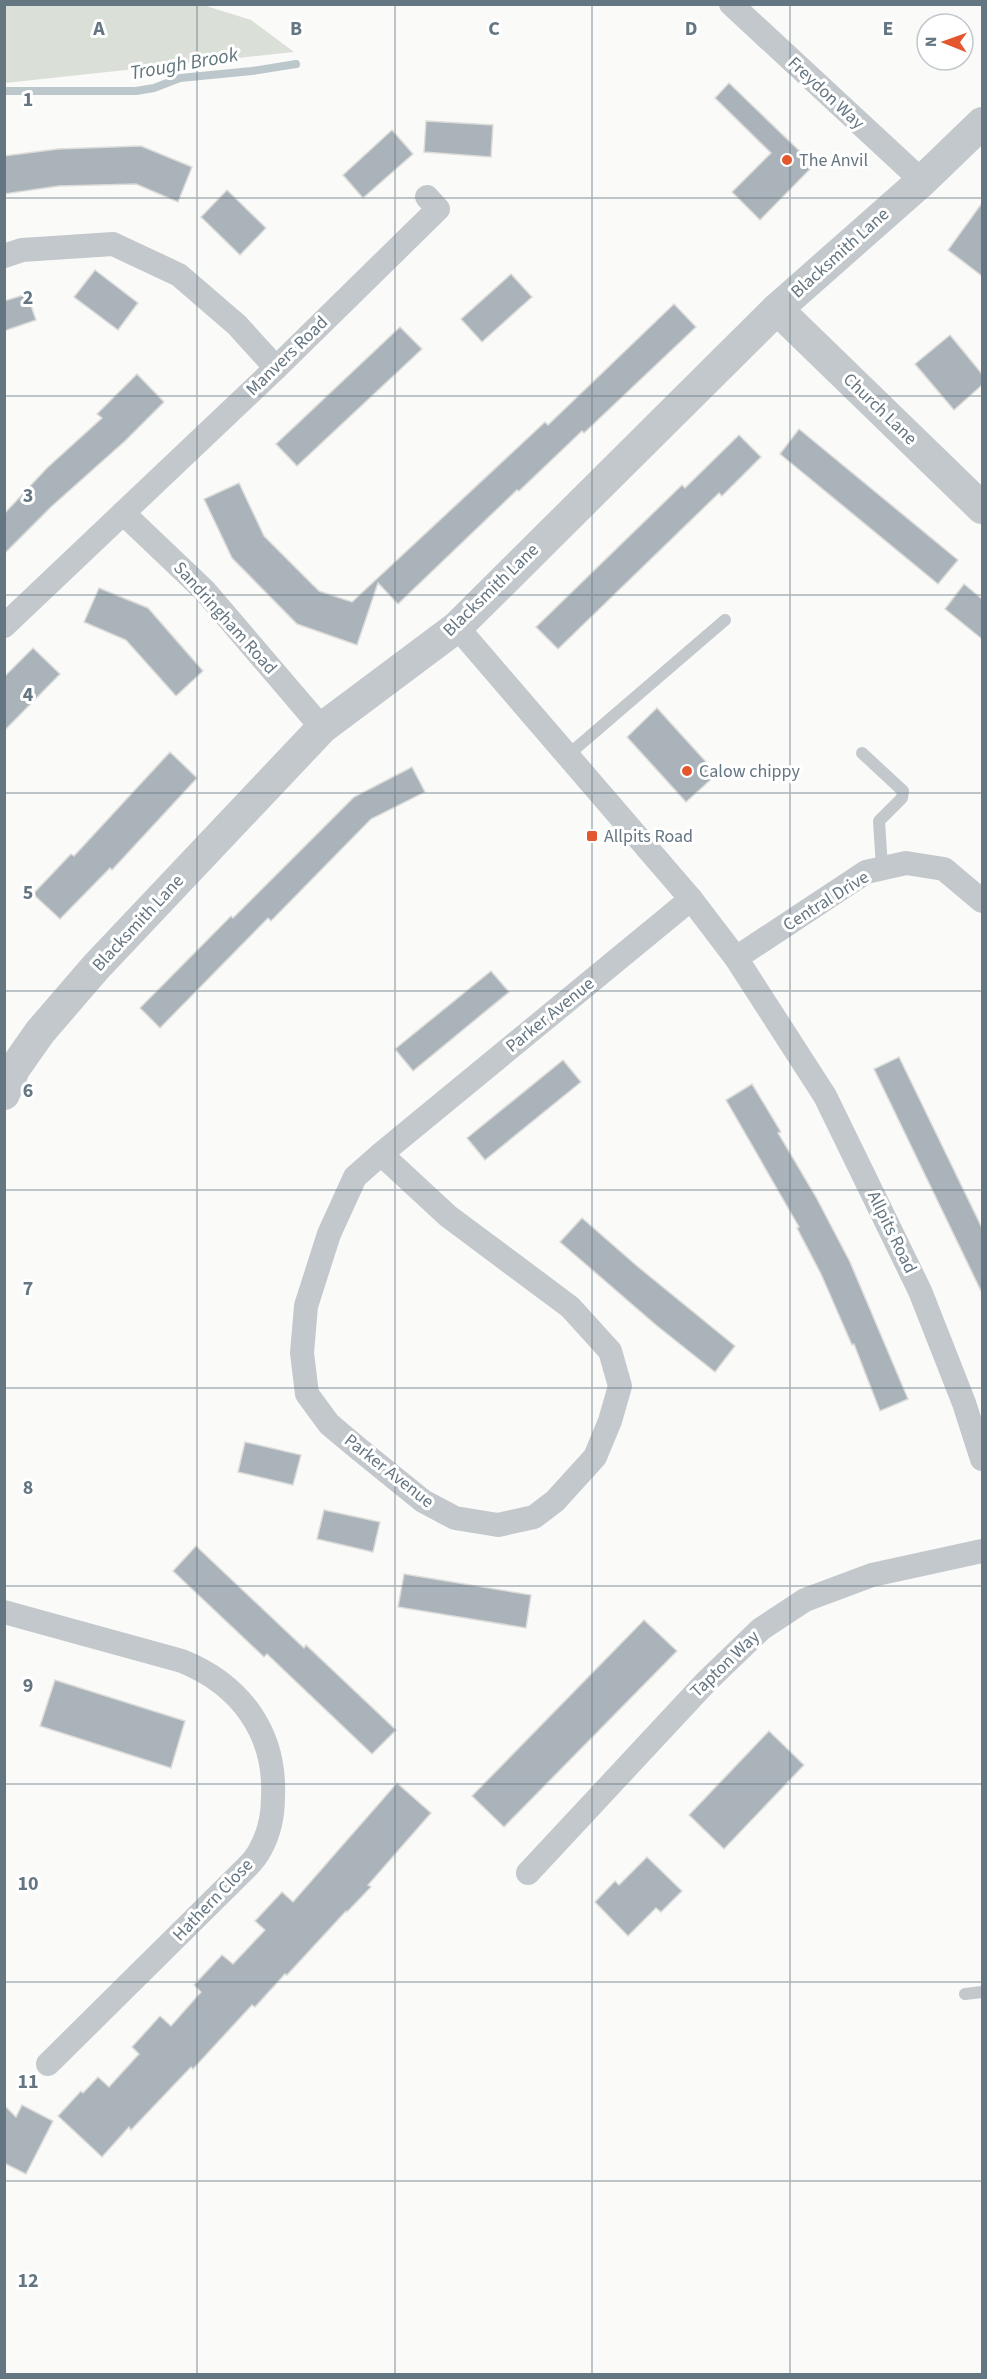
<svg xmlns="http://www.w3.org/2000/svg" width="987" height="2379" font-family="'Source Sans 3',sans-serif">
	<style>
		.green { fill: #dadfd7 }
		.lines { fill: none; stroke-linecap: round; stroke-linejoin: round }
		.stream { stroke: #bbc7cb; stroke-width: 8 }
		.building { fill: #aab3b9; stroke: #dcdcda; stroke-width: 1.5 }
		.service { stroke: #c3c8cc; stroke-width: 12 }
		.minor { stroke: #c3c8cc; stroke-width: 24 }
		.tertiary { stroke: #c3c8cc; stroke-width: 32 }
		.grid { fill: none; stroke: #657683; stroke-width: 1.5; stroke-opacity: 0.55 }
		.poi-dot { fill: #e4572e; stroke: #fff; stroke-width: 2 }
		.labels { text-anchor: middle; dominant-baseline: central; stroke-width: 6; stroke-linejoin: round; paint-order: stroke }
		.street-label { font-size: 18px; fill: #657683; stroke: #fff }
		.poi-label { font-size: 18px; fill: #657683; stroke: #fff; text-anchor: start }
		.water-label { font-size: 20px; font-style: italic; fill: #60757c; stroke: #fff }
		.grid-label { font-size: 20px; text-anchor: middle; font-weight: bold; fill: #657683; stroke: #fff; stroke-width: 6; stroke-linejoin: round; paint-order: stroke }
	</style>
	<rect width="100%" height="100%" fill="#fafaf8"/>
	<path class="green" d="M4 5H203L251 20 294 52 5 83Z"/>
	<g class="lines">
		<path class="stream" d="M4 91H136L154 88 180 78 252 71 296 64"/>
	</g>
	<g class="building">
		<path d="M729 83 814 165 760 220 732 192 771 153 715 98Z"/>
		<path d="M426 121 493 125 491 157 424 152Z"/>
		<path d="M392 130 413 154 363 198 343 175Z"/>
		<path d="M141 146 192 167 178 202 136 184 59 186 4 194V156L58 149Z"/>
		<path d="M227 190 266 228 240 255 201 217Z"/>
		<path d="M982 203V276L948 250Z"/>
		<path d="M95 270 138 303 118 330 74 297Z"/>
		<path d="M511 274 532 297 482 342 461 319Z"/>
		<path d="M27 294 36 320 4 331V301Z"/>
		<path d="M674 304 696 327 584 433 582 431 519 491 517 490 398 604 378 583 357 645 297 624 232 558 204 499 239 483 264 536 319 591 352 602 545 422 548 425Z"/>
		<path d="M400 327 422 349 297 466 276 444Z"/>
		<path d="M950 335 982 374V385L954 410 915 364Z"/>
		<path d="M137 374 164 402 125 441 52 506 4 554V514L47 468 102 418 97 414Z"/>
		<path d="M799 429 958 560 938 584 780 454Z"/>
		<path d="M739 435 761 457 722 496 719 493 558 649 536 627 682 485 685 488Z"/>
		<path d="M964 584 982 599V639L945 609Z"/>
		<path d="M99 588 148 608 203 671 176 696 126 640 84 622Z"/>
		<path d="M33 648 60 674 4 731V677Z"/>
		<path d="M657 708 717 774 686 802 627 737Z"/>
		<path d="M170 752 197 778 112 870 110 868 60 919 33 894 71 854 74 856Z"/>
		<path d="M412 767 425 792 371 819 271 921 268 918 160 1028 140 1008 231 916 233 918 354 797Z"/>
		<path d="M491 971 509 992 413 1071 395 1049Z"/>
		<path d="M899 1057 982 1228V1293L874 1069Z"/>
		<path d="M563 1060 581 1082 485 1160 467 1138Z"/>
		<path d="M752 1084 781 1132 778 1133 816 1197 850 1262 908 1399 880 1411 854 1344 852 1345 821 1274 797 1228 799 1227 726 1100Z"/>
		<path d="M582 1218 637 1266 735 1346 715 1372 656 1325 560 1242Z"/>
		<path d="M245 1442 301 1455 293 1485 238 1472Z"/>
		<path d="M324 1510 380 1522 373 1552 317 1539Z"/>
		<path d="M196 1546 304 1648 306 1645 396 1730 372 1754 267 1654 264 1657 173 1571Z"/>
		<path d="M404 1574 531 1595 526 1628 398 1607Z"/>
		<path d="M644 1620 677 1651 504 1827 472 1796Z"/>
		<path d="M55 1680 185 1721 171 1768 40 1726Z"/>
		<path d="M769 1731 804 1765 724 1849 689 1815Z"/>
		<path d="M397 1783 431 1813 368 1885 371 1887 347 1912 346 1911 287 1975 285 1974 255 2007 252 2005 193 2069 191 2067 131 2130 129 2127 102 2157 58 2116 81 2091 83 2093 98 2077 109 2087 139 2054 132 2047 160 2016 171 2026 201 1992 194 1985 222 1955 233 1964 265 1930 255 1921 282 1892 293 1902Z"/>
		<path d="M647 1857 682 1891 661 1912 656 1908 628 1936 595 1902 615 1881 619 1885Z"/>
		<path d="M4 2105 16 2117 22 2105 53 2121 26 2174 4 2163Z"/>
	</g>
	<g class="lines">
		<g class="service">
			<path d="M862 753 903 791 902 798 879 821 882 868"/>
			<path d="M568 755 725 620"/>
			<path d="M965 1994 982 1992"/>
		</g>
		<g class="minor">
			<path d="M731 4 922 181"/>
			<path d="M4 256 22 250 113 244 179 275 237 325 276 368"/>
			<path d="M123 513 205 591 322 728"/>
			<path d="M4 626 276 368 438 209 427 197"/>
			<path d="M457 627 691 899 736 958 825 1096 920 1291 964 1403 982 1459"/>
			<path d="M736 958 866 872 906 863 944 869 982 901"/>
			<path d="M381 1154 448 1216 570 1307 610 1351 620 1386 610 1421 595 1457 555 1501 534 1517 498 1525 455 1518 423 1501 360 1450 329 1424 307 1394 302 1353 306 1306 329 1234 355 1177 381 1154 691 899"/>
			<path d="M4 1612 182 1661C241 1685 276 1733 273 1797 273 1814 269 1834 260 1850 257 1856 251 1863 246 1868L48 2064"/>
			<path d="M528 1873 706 1682 761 1629 805 1600 872 1575 982 1551"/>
		</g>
		<g class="tertiary">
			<path d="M777 309 982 508"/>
			<path d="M4 1094 14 1069 40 1032 96 967 322 728 457 627 777 309 922 181 982 123"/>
		</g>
	</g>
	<path class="grid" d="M197 4V2374M395 4V2374M592 4V2374M790 4V2374M4 198H982M4 396H982M4 595H982M4 793H982M4 991H982M4 1190H982M4 1388H982M4 1586H982M4 1784H982M4 1982H982M4 2181H982"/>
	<g class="poi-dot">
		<circle cx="787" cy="160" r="6"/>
		<circle cx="687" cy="771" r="6"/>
		<rect x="586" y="830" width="12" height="12" rx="3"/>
	</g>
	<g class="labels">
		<g class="street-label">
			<text transform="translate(826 93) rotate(43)">Freydon Way</text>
			<text transform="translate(840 253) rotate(-42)">Blacksmith Lane</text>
			<text transform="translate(287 356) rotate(-44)">Manvers Road</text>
			<text transform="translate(880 409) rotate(44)">Church Lane</text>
			<text transform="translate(491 590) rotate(-44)">Blacksmith Lane</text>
			<text transform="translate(225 618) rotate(48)">Sandringham Road</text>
			<text transform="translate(826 901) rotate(-32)">Central Drive</text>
			<text transform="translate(138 923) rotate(-47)">Blacksmith Lane</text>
			<text transform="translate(550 1015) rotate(-39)">Parker Avenue</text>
			<text transform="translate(892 1232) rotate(64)">Allpits Road</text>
			<text transform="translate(389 1471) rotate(38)">Parker Avenue</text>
			<text transform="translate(725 1664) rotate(-44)">Tapton Way</text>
			<text transform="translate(213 1900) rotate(-46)">Hathern Close</text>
		</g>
		<g class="poi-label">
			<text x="799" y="160">The Anvil</text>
			<text x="699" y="771">Calow chippy</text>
			<text x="604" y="836">Allpits Road</text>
		</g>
		<g class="water-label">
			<text transform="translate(184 64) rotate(-10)">Trough Brook</text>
		</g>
	</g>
	<g class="grid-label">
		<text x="99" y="35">A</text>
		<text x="296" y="35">B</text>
		<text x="494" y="35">C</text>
		<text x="691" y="35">D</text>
		<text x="888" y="35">E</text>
		<text x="28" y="106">1</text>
		<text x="28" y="304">2</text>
		<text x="28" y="502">3</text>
		<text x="28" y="701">4</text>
		<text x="28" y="899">5</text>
		<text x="28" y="1097">6</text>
		<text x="28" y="1295">7</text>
		<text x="28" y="1494">8</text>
		<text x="28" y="1692">9</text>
		<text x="28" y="1890">10</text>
		<text x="28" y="2088">11</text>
		<text x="28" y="2287">12</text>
	</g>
	<rect width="987" height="2379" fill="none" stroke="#657683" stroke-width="12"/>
	<g transform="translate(945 42) rotate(271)"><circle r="28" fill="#ffffff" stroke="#c1c8cd" stroke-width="1.5"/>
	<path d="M0-4.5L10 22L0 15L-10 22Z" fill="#e4572e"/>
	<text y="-9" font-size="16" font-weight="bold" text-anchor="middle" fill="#657683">N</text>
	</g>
</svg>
